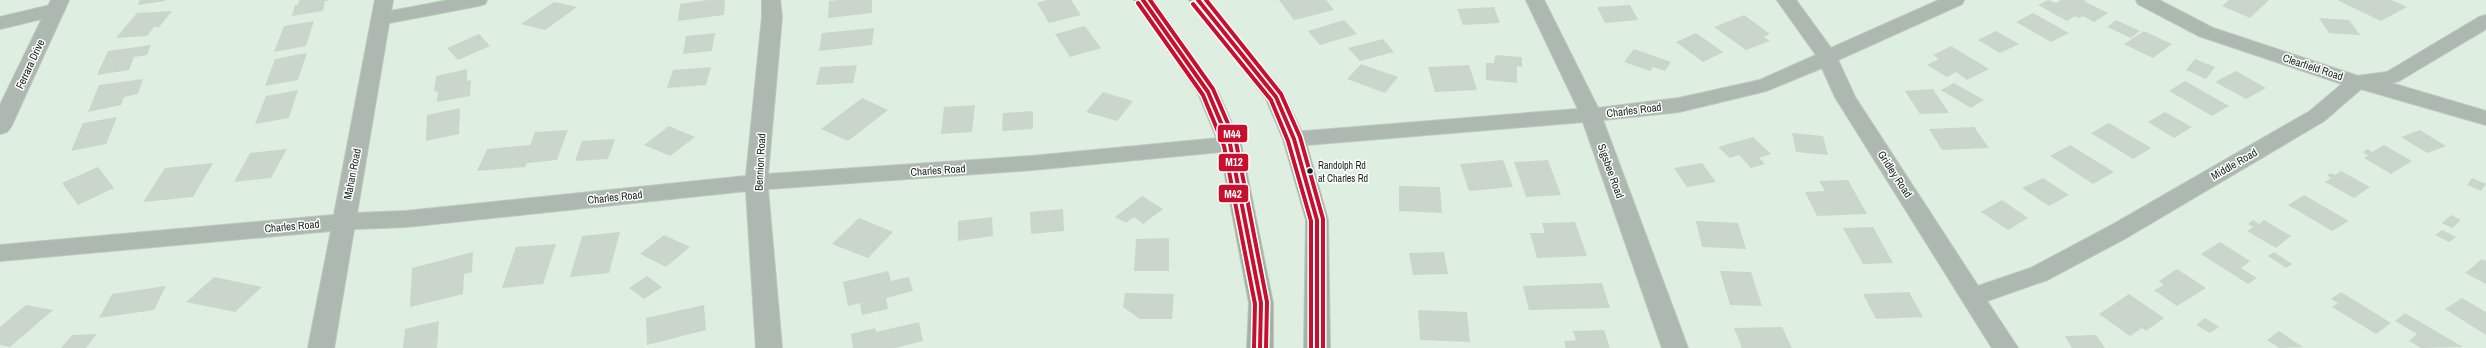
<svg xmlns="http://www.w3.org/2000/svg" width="2486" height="348" font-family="'Archivo Narrow',sans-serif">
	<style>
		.building { fill: #cad6cc }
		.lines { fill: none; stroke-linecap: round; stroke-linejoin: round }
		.minor-casing { stroke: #bcc8be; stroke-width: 2 }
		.tertiary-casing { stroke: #bcc8be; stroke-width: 2 }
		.primary-casing { stroke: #bcc8be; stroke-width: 2 }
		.minor { fill: #adb9b0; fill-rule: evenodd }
		.tertiary { fill: #adb9b0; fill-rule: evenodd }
		.primary { fill: #a2b2a5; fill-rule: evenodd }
		.bus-1-casing { stroke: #fff; stroke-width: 7 }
		.bus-2-casing { stroke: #fff; stroke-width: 7 }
		.bus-3-casing { stroke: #fff; stroke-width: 7 }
		.bus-1 { stroke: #c8102e; stroke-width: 4 }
		.bus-2 { stroke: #c8102e; stroke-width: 4 }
		.bus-3 { stroke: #c8102e; stroke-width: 4 }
		.bus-dot { fill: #17221a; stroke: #fff; stroke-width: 1.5 }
		.labels { text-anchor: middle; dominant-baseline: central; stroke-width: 3; stroke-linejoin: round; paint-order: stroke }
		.bus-label { font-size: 10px; fill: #17221a; stroke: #fff; text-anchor: start }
		.street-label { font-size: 11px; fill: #17221a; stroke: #fff }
		.line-badge { stroke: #fff; stroke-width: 1.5 }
		.badge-label { font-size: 11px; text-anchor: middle; font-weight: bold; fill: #fff }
	</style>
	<rect width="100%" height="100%" fill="#deeee1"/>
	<g class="building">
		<path d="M140 0H165V1L138 5Z"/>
		<path d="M299 0H329V1H325L323 11 292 16 295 5H298Z"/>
		<path d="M707 0H725L724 15 678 21 680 4Z"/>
		<path d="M839 0H872V13L828 18 829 1Z"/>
		<path d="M1047 0H1071L1081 15 1049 23 1037 3Z"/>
		<path d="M1279 0H1326L1334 10 1294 20Z"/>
		<path d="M2048 0 2056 3 2061 0H2087L2084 1 2108 13 2094 22 2083 16 2079 18 2075 16 2067 21 2038 5Z"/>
		<path d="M2229 0H2269L2250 18 2222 6Z"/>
		<path d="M2337 0H2391L2407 7 2381 21Z"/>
		<path d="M554 2 577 7 545 30 521 24Z"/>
		<path d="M1630 5 1638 20 1605 23 1597 7Z"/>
		<path d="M1494 7 1500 23 1463 25 1457 9Z"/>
		<path d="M172 11 159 27H154L147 36 116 38 137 13Z"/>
		<path d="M2033 13 2069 33 2051 42 2016 22Z"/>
		<path d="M1744 15 1770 34 1764 37 1770 41 1746 50 1714 27Z"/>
		<path d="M2319 18 2349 20 2360 35 2329 33Z"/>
		<path d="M1344 20 1357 34 1320 45 1308 31Z"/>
		<path d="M2116 20 2140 31 2131 38 2107 27Z"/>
		<path d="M314 21 306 46 274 52 284 26Z"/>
		<path d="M1085 26 1101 48 1070 57 1055 34Z"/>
		<path d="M874 28 872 45 819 51 822 33Z"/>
		<path d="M1996 31 2019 44 2000 53 1978 40Z"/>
		<path d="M2144 31 2172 44 2153 58 2124 44Z"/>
		<path d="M715 33 712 51 683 54 686 36Z"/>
		<path d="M1696 33 1723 52 1703 62 1676 42Z"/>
		<path d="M479 34 490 46 458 60 447 48Z"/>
		<path d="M1383 39 1394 52 1360 61 1348 48Z"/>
		<path d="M151 45 147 55 134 57 129 70 97 75 108 51Z"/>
		<path d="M1951 46 1989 69 1967 80 1956 72 1947 77 1927 65 1939 59 1933 55Z"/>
		<path d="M1634 49 1671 62 1665 71 1653 67 1650 71 1624 62Z"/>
		<path d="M307 53 298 80 265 86 275 59Z"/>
		<path d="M1495 55 1522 57V67L1517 66V83L1486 80V63H1494Z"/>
		<path d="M2195 59 2215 67 2206 79 2186 70Z"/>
		<path d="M1361 64 1398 77 1385 93 1347 79Z"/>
		<path d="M857 65 853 83 816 85 820 67Z"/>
		<path d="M1469 65 1477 90 1435 92 1428 67Z"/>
		<path d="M711 67 706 85 667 88 673 70Z"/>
		<path d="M467 69V81L471 80 470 96 437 102 438 91 434 92 436 76Z"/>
		<path d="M2236 71 2266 88 2246 99 2215 82Z"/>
		<path d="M143 79 138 94 124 97 121 105 88 112 99 85Z"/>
		<path d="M2185 81 2229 106 2212 116 2169 91Z"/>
		<path d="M1954 83 1984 100 1971 108 1941 90Z"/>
		<path d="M1933 89 1949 113 1920 114 1905 91Z"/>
		<path d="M298 90 289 118 255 124 266 96Z"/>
		<path d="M1103 92 1133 101 1117 121 1086 112Z"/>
		<path d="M862 98 888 110 848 141 821 129Z"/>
		<path d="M975 105 972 132 941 134 944 107Z"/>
		<path d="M460 108 459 134 426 141 427 115Z"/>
		<path d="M1033 111V129L1002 131 1003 113Z"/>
		<path d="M2165 112 2192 127 2174 138 2148 122Z"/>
		<path d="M117 117 106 144 71 151 83 123Z"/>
		<path d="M2109 123 2151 148 2133 159 2091 133Z"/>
		<path d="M669 126 695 137 670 156 644 145Z"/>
		<path d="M1974 127 1989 148 1942 150 1929 129Z"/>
		<path d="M568 130 557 160 527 163 525 167 477 171 487 149 530 145 535 132Z"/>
		<path d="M2420 130 2446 146 2427 153 2401 137Z"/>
		<path d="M1792 133 1823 136 1828 155 1796 152Z"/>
		<path d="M1753 137 1771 154 1759 158 1765 164 1751 168 1739 155 1730 158 1718 147Z"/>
		<path d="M615 139 608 159 575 161 582 141Z"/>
		<path d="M2070 145 2114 172 2093 184 2050 156Z"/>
		<path d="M2384 145 2412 161 2391 174 2364 158 2368 156 2363 152 2368 149 2372 152Z"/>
		<path d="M287 149 271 178 234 182 250 153Z"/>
		<path d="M1503 160 1513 187 1469 191 1460 164Z"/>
		<path d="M1548 160 1561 195 1526 197 1514 162Z"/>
		<path d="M213 163 193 197 143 202 165 168Z"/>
		<path d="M1702 163 1716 182 1687 187 1674 168Z"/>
		<path d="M98 167 114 188 78 205 62 183Z"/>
		<path d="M2341 171 2370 187 2354 198 2325 182 2331 178 2327 175 2331 173 2335 175Z"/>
		<path d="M2043 178 2069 195 2049 206 2022 188Z"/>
		<path d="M2472 178 2486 184 2481 191 2467 185Z"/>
		<path d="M1848 180 1867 214 1817 216 1805 192 1825 191 1819 181Z"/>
		<path d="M1399 186 1440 187 1442 213 1399 211Z"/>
		<path d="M2304 195 2349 221 2332 231 2288 205Z"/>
		<path d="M1142 196 1163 209 1143 224 1134 217 1126 223 1115 217Z"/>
		<path d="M2002 200 2028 218 2008 230 1981 212Z"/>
		<path d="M1063 209 1064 231 1031 234 1030 212Z"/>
		<path d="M2451 215 2461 220 2452 228 2442 223Z"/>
		<path d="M992 217 993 236 958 241V221Z"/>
		<path d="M859 218 893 232 868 258 832 244Z"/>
		<path d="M2253 220 2259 224 2264 220 2291 236 2276 248 2247 231 2253 227 2248 224Z"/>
		<path d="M1696 221 1738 223 1746 249 1702 247Z"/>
		<path d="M1575 222 1587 256 1537 258 1530 233H1545L1542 223Z"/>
		<path d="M1873 227 1893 263 1863 264 1843 228Z"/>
		<path d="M2442 230 2456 237 2449 242 2435 235Z"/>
		<path d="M620 232 609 273 570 277 582 236Z"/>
		<path d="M664 235 690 247 666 267 640 254Z"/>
		<path d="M1169 238V271H1134L1136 239Z"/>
		<path d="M2220 242 2250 261 2241 268 2257 278 2248 284 2201 254Z"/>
		<path d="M556 244 543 284 502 288 516 247Z"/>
		<path d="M473 252 472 272 464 274 463 294 410 307 412 268Z"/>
		<path d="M1444 252 1448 274 1413 275 1409 253Z"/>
		<path d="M2274 252 2292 264 2286 268 2268 256Z"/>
		<path d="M2482 259 2486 261V284L2465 273Z"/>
		<path d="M2177 269 2206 288 2177 306 2154 290 2164 285 2159 281Z"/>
		<path d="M888 271 891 281 909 277 913 291 886 298 888 309 862 315 860 303 848 306 843 282Z"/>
		<path d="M1720 271 1751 272 1762 306 1730 305Z"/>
		<path d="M647 276 662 287 644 299 629 288Z"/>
		<path d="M214 277 262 287 235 312 186 302Z"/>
		<path d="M1602 283 1610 308 1529 310 1523 286Z"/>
		<path d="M166 286 154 310 99 318 112 294Z"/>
		<path d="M1909 292 1923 317 1876 319 1863 294Z"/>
		<path d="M2341 292 2391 323 2376 334 2332 307 2338 303 2331 299Z"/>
		<path d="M1125 293 1174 294 1172 319H1140L1123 307Z"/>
		<path d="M2129 294 2164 318 2146 331 2142 328 2130 336 2099 314Z"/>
		<path d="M2462 298 2486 312V335L2445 309Z"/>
		<path d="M26 305 53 310 10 347 0 345V327Z"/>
		<path d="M704 305 706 330 647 345 646 318Z"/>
		<path d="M1418 310 1467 312 1470 342 1420 340Z"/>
		<path d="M2405 313 2463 347 2421 348 2409 341 2417 334 2395 321Z"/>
		<path d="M2205 318 2219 327 2210 333 2196 325Z"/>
		<path d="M439 321 437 348H403L405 329Z"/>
		<path d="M919 322 923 341 894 348H853L851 334 875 328 876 332Z"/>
		<path d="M1782 327 1792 348H1742L1734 328Z"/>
		<path d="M1604 330 1610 348H1566L1564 341 1576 340 1573 331Z"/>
		<path d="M2279 331 2303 347 2279 348 2267 340Z"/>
		<path d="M97 334 86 348H61L72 335Z"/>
		<path d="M2096 335 2105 348H2072L2065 336Z"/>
	</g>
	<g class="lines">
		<g class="minor-casing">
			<g id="minor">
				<path d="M375 0H393L391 11 449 0H487L485 4 478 6 389 23 357 213 406 211 746 176 762 17V0H780L782 17 768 174 1032 156 1230 137 1238 139 1241 144 1238 149 1230 151 1032 170 768 189 782 348H756L746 191 406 227 354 229 334 348H308L331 231 0 261V245L334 215Z"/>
				<path d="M1526 0H1544L1598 108 1679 98 1760 80 1816 55 1777 0H1796L1831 48 1939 0H1964L1962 4 1838 60 1855 97 1978 286 2031 268 2110 226 2310 111 2342 84 2199 36 2138 4 2136 0H2159L2213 28 2358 76 2387 72 2479 17 2486 15V29L2399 81 2391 83 2486 111V125L2361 89 2324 121 2126 238 2047 280 1987 301 2018 348H1992L1835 97 1822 68 1766 91 1679 112 1603 120 1688 348H1662L1583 122 1294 146 1286 144 1283 139 1286 134 1294 132 1578 109Z"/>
				<path d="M55 4 62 6 65 10 62 14 0 29V17Z"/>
			</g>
		</g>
		<g class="tertiary-casing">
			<path id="tertiary" d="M51 0H69L11 127 7 132 0 134V105Z"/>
		</g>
		<g class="primary-casing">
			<g id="primary">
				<path d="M1134 0H1153L1218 92 1241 144 1273 303V348H1247L1249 303 1219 144 1198 93Z"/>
				<path d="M1189 0H1208L1283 92 1305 139 1328 220 1330 348H1304L1306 220 1283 139 1266 99Z"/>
			</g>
		</g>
		<use href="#minor" class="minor"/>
		<use href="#tertiary" class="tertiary"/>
		<use href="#primary" class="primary"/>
		<g class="bus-1-casing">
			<g id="bus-1">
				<path d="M1143 0 1208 92 1230 144 1261 303 1260 348"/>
				<path d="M1198 0 1276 97 1294 139 1317 220V348"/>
			</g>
		</g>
		<g class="bus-2-casing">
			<g id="bus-2">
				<path d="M1138 3 1203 95 1224 146 1255 304 1254 348"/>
				<path d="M1193 4 1271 100 1288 141 1311 221V348"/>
			</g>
		</g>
		<g class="bus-3-casing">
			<g id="bus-3">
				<path d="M1150 0 1213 89 1236 142 1267 302 1266 348"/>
				<path d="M1206 0 1281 94 1300 137 1323 219V348"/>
			</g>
		</g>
		<use href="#bus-1" class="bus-1"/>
		<use href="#bus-2" class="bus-2"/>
		<use href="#bus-3" class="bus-3"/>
	</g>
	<circle class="bus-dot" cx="1310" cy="171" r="3.5"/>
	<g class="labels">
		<g class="bus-label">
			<text x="1318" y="165">Randolph Rd<tspan x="1318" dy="13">at Charles Rd</tspan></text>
		</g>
		<g class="street-label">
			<text transform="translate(30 64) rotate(-65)">Ferrara Drive</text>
			<text transform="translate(2313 67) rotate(18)">Clearfield Road</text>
			<text transform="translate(1634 110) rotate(-7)">Charles Road</text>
			<text transform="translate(760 162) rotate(-87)">Bennion Road</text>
			<text transform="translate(2234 164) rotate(-30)">Middle Road</text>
			<text transform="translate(938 170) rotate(-4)">Charles Road</text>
			<text transform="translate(1611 171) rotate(70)">Sigsbee Road</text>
			<text transform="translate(352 174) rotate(-79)">Mahan Road</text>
			<text transform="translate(1895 174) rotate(57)">Gridley Road</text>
			<text transform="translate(615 197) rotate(-6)">Charles Road</text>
			<text transform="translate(292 226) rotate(-5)">Charles Road</text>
		</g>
	</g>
	<g class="line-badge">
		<rect x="1217" y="124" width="31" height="19" rx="4" fill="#c8102e"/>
		<rect x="1218" y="153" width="31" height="19" rx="4" fill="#c8102e"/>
		<rect x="1218" y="184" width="31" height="19" rx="4" fill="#c8102e"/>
	</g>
	<g class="badge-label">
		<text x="1232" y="138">M44</text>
		<text x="1234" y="166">M12</text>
		<text x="1233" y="198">M42</text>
	</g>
</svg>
